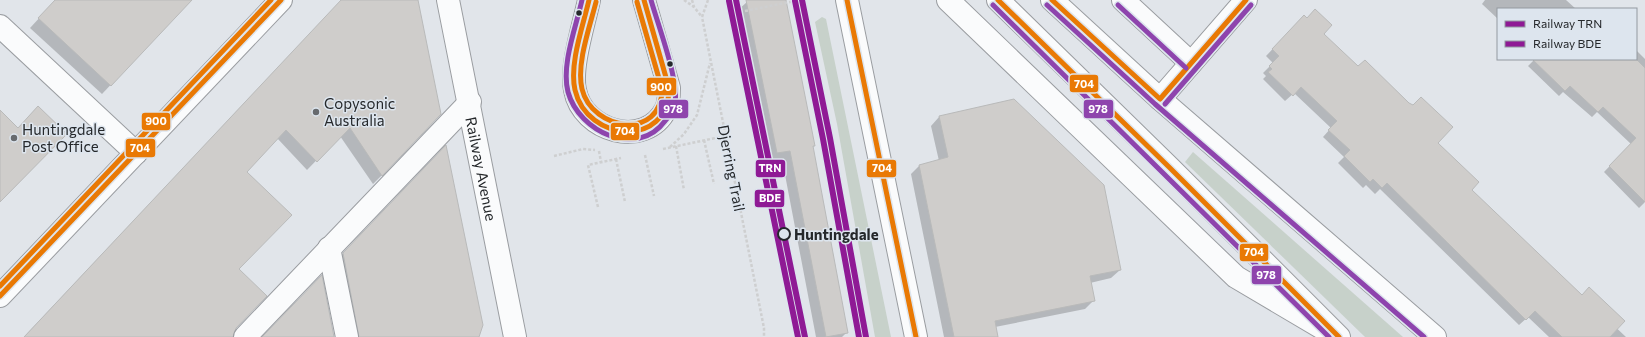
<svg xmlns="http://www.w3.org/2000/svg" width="1645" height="337" font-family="Commissioner,sans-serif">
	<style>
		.green { fill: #c7d1ca }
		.shadow { fill: #0003 }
		.building { fill: #cfcdcb; stroke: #b9baba }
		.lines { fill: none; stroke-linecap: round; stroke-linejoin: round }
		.minor-casing { stroke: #9a9da1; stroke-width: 24 }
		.major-casing { stroke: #9a9da1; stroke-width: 24 }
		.highway-casing { stroke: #9a9da1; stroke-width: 24 }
		.path { stroke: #cecfd0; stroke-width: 2.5; stroke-dasharray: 3 2; stroke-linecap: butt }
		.minor { stroke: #fafbfc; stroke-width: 22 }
		.major { stroke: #fafbfc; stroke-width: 22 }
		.highway { stroke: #fafbfc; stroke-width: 22 }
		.bus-1-casing { stroke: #dde5ee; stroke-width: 8 }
		.bus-2-casing { stroke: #dde5ee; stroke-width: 8 }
		.bus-3-casing { stroke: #dde5ee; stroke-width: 8 }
		.bus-1 { stroke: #e97904; stroke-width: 5 }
		.bus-2 { stroke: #8e44ad; stroke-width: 5 }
		.bus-3 { stroke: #e97904; stroke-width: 5 }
		.rail-1-casing { stroke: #dde5ee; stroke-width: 9 }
		.rail-2-casing { stroke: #dde5ee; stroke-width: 9 }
		.rail-1 { stroke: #8f1a95; stroke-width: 6 }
		.rail-2 { stroke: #8f1a95; stroke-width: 6 }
		.bus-dot { fill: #25282b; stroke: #dde5ee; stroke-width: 1.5 }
		.poi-dot { fill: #676a6e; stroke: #dde5ee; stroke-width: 1.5 }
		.stop-dot { fill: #dde5ee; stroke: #25282b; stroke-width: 2 }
		.labels { text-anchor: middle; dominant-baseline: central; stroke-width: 3; stroke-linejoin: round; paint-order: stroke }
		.poi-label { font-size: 15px; fill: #25282b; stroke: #dde5ee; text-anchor: start }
		.street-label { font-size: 15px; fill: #25282b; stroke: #dde5ee }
		.stop-label { font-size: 15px; font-weight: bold; fill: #25282b; stroke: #dde5ee; text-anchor: start }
		.line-badge { stroke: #dde5ee; stroke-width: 1.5 }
		.badge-label { font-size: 11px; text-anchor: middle; font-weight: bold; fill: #fff }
	</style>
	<rect width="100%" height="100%" fill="#e1e5ea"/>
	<g class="green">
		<path d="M822 17 826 19 891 337H875L837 124 815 22Z"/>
		<path d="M1193 152 1403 337H1365L1185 162Z"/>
	</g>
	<g class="shadow">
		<path d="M56 0H191L102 94 30 28Z"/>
		<path d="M342 0H417L382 175 373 184 340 136 307 170 277 138 246 172 237 269 235 328 232 337H24Z"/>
		<path d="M757 0H785L814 146 812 148 847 332 842 337H816L782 159 768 161 738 10 747 2Z"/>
		<path d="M1485 0H1566L1576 9H1498V19L1482 4Z"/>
		<path d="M1304 16 1436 143 1470 190 1626 337H1549L1528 317 1519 325 1380 189 1375 194 1366 185 1363 188 1338 163 1344 157 1323 137 1331 128 1294 93 1285 101 1263 79 1266 76 1263 73 1273 63 1266 56Z"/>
		<path d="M1636 50 1645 59V202L1639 208 1604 172 1631 144 1597 112 1592 117 1563 92 1559 96 1528 66 1535 59H1636Z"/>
		<path d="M1013 100 1120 270 1111 278 1090 283 1094 300 1085 309 995 327 997 337H944L911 174 919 166 939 161 931 126 939 117Z"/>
		<path d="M437 155 478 337H349L334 263Z"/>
	</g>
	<g class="building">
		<path d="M55 0H192L111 86 38 18Z"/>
		<path d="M341 0H418L441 114 382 176 350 128 317 162 286 130 247 172 292 215 239 269 267 296 236 328 233 337H24Z"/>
		<path d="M746 0H786L815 146H813L848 333 826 337 790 151 777 153Z"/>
		<path d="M1315 9 1332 25 1324 34 1358 66 1365 60 1409 103 1413 105 1421 97 1453 127 1438 143 1479 182 1472 190 1582 295 1589 287 1625 321 1610 337H1562L1535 311 1526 320 1387 183 1382 188 1373 179 1370 182 1344 156 1350 150 1328 130 1337 121 1301 87 1293 96 1268 72 1272 69 1269 66 1279 56 1272 49 1304 15 1307 18Z"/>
		<path d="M1532 59H1636L1645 68V202L1609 166 1636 138 1603 107 1598 112 1570 86 1565 91Z"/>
		<path d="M1014 99 1104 185 1121 270 1090 276 1095 301 995 321 998 337H954L919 165 948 157 939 116Z"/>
		<path d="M38 106 67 134 0 202V110L18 128Z"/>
		<path d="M446 145 483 325 479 337H359L343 253Z"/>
		<path d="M322 275 334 337H262Z"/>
	</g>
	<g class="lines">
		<g class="minor-casing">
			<g id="minor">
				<path id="s1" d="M448 0 515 337"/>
				<path d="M589 0C584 24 570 67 575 90 582 131 645 150 666 109 669 103 669 95 669 88L644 0"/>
				<path d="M1123 0 1191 63"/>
				<path d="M0 26 136 153"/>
				<path d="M329 248 347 337"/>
				<path d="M245 337 470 102"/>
			</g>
		</g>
		<g class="major-casing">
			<g id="major">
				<path d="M847 0 916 337"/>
				<path d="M948 0 1236 277 1329 332"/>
				<path d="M1160 99 1246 0"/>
				<path d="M0 296 281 0"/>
			</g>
		</g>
		<g class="highway-casing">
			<g id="highway">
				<path d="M998 0 1170 168 1339 337"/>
				<path d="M1052 0 1160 99 1435 337"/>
			</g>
		</g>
		<g class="path">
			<path d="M684 0 694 7"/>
			<path d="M692 0 694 7 702 17"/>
			<path d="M708 0 702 17 764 328V337"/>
			<path d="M745 11 795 1"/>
			<path d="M704 140 714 184"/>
			<path d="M676 146 684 190"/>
			<path d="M670 147 684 134 697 115 710 63"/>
			<path d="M663 149 725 136"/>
			<path d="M599 151 601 162"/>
			<path d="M645 155 654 196"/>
			<path d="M554 156 583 149 595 150"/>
			<path d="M616 159 625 202"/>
			<path d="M598 207 588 165 621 158"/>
		</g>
		<use href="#minor" class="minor"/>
		<use href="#major" class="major"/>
		<use href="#highway" class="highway"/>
		<g class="bus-1-casing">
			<g id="bus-1">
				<path d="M589 0C583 26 569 64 575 90 587 142 669 149 669 88L644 0"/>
				<path d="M847 0 916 337"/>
				<path d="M998 0 1170 168 1339 337"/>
				<path d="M1052 0 1160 99 1246 0"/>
				<path d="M0 296 281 0"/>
			</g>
		</g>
		<g class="bus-2-casing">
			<g id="bus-2">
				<path d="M582 0C576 27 561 65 568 92 579 132 637 159 665 121 670 115 674 110 675 103 679 80 658 25 651 0"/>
				<path d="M993 5 1329 337"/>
				<path d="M1047 5 1155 104 1424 337"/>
				<path d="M1118 5 1186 68"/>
				<path d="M1165 104 1251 5"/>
			</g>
		</g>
		<g class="bus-3-casing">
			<g id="bus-3">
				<path d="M596 2C590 26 576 64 582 89 592 131 662 141 662 89L637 2"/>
				<path d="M0 286 271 0"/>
			</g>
		</g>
		<use href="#bus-1" class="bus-1"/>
		<use href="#bus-2" class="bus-2"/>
		<use href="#bus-3" class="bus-3"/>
		<g class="rail-1-casing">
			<g id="rail-1">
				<path d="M736 0 805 337"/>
				<path d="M802 0 830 138 866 337"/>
			</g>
		</g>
		<g class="rail-2-casing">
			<g id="rail-2">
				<path d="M729 1 798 337"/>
				<path d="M795 1 823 139 859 337"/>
			</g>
		</g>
		<use href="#rail-1" class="rail-1"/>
		<use href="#rail-2" class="rail-2"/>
	</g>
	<g class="bus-dot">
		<circle cx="579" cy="13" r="3.5"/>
		<circle cx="670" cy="64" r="3.5"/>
	</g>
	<g class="poi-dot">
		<circle cx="316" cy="112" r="4"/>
		<circle cx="14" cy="138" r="4"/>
	</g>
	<circle class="stop-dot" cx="784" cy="234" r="6"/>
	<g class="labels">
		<g class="poi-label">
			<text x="324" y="103">Copysonic<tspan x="324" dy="17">Australia</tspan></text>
			<text x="22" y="129">Huntingdale<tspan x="22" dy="17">Post Office</tspan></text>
		</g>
		<g class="street-label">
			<text stroke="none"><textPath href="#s1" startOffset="172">Railway Avenue</textPath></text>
			<text transform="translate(732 168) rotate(79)">Djerring Trail</text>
		</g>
		<g class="stop-label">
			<text x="794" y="234">Huntingdale</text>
		</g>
	</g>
	<g class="line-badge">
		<rect x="1069" y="74" width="30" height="19" rx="4" fill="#e97904"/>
		<rect x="646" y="77" width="31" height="19" rx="4" fill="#e97904"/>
		<rect x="658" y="99" width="31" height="20" rx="4" fill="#8e44ad"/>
		<rect x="1083" y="99" width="31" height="20" rx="4" fill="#8e44ad"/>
		<rect x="141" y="112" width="30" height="19" rx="4" fill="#e97904"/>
		<rect x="610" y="122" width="30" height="19" rx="4" fill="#e97904"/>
		<rect x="125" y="138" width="31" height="20" rx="4" fill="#e97904"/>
		<rect x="755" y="159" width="31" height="19" rx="4" fill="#8f1a95"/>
		<rect x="866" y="159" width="31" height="19" rx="4" fill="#e97904"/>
		<rect x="754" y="189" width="31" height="19" rx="4" fill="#8f1a95"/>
		<rect x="1239" y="243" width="30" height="19" rx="4" fill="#e97904"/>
		<rect x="1251" y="265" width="31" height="20" rx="4" fill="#8e44ad"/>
	</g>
	<g class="badge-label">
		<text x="1084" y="88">704</text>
		<text x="661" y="91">900</text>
		<text x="673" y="113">978</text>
		<text x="1098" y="113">978</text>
		<text x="156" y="125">900</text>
		<text x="625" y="135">704</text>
		<text x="140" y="152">704</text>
		<text x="770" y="172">TRN</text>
		<text x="882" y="172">704</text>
		<text x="770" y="202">BDE</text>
		<text x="1254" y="256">704</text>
		<text x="1266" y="279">978</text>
	</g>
	<rect x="1497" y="8" width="140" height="52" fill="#dde5ee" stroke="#9399a0"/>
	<rect x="1505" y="21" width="20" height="6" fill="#8f1a95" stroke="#9399a0"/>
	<text x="1533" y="28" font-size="12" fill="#25282b">Railway TRN</text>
	<rect x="1505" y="41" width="20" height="6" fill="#8f1a95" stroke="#9399a0"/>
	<text x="1533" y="48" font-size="12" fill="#25282b">Railway BDE</text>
</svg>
